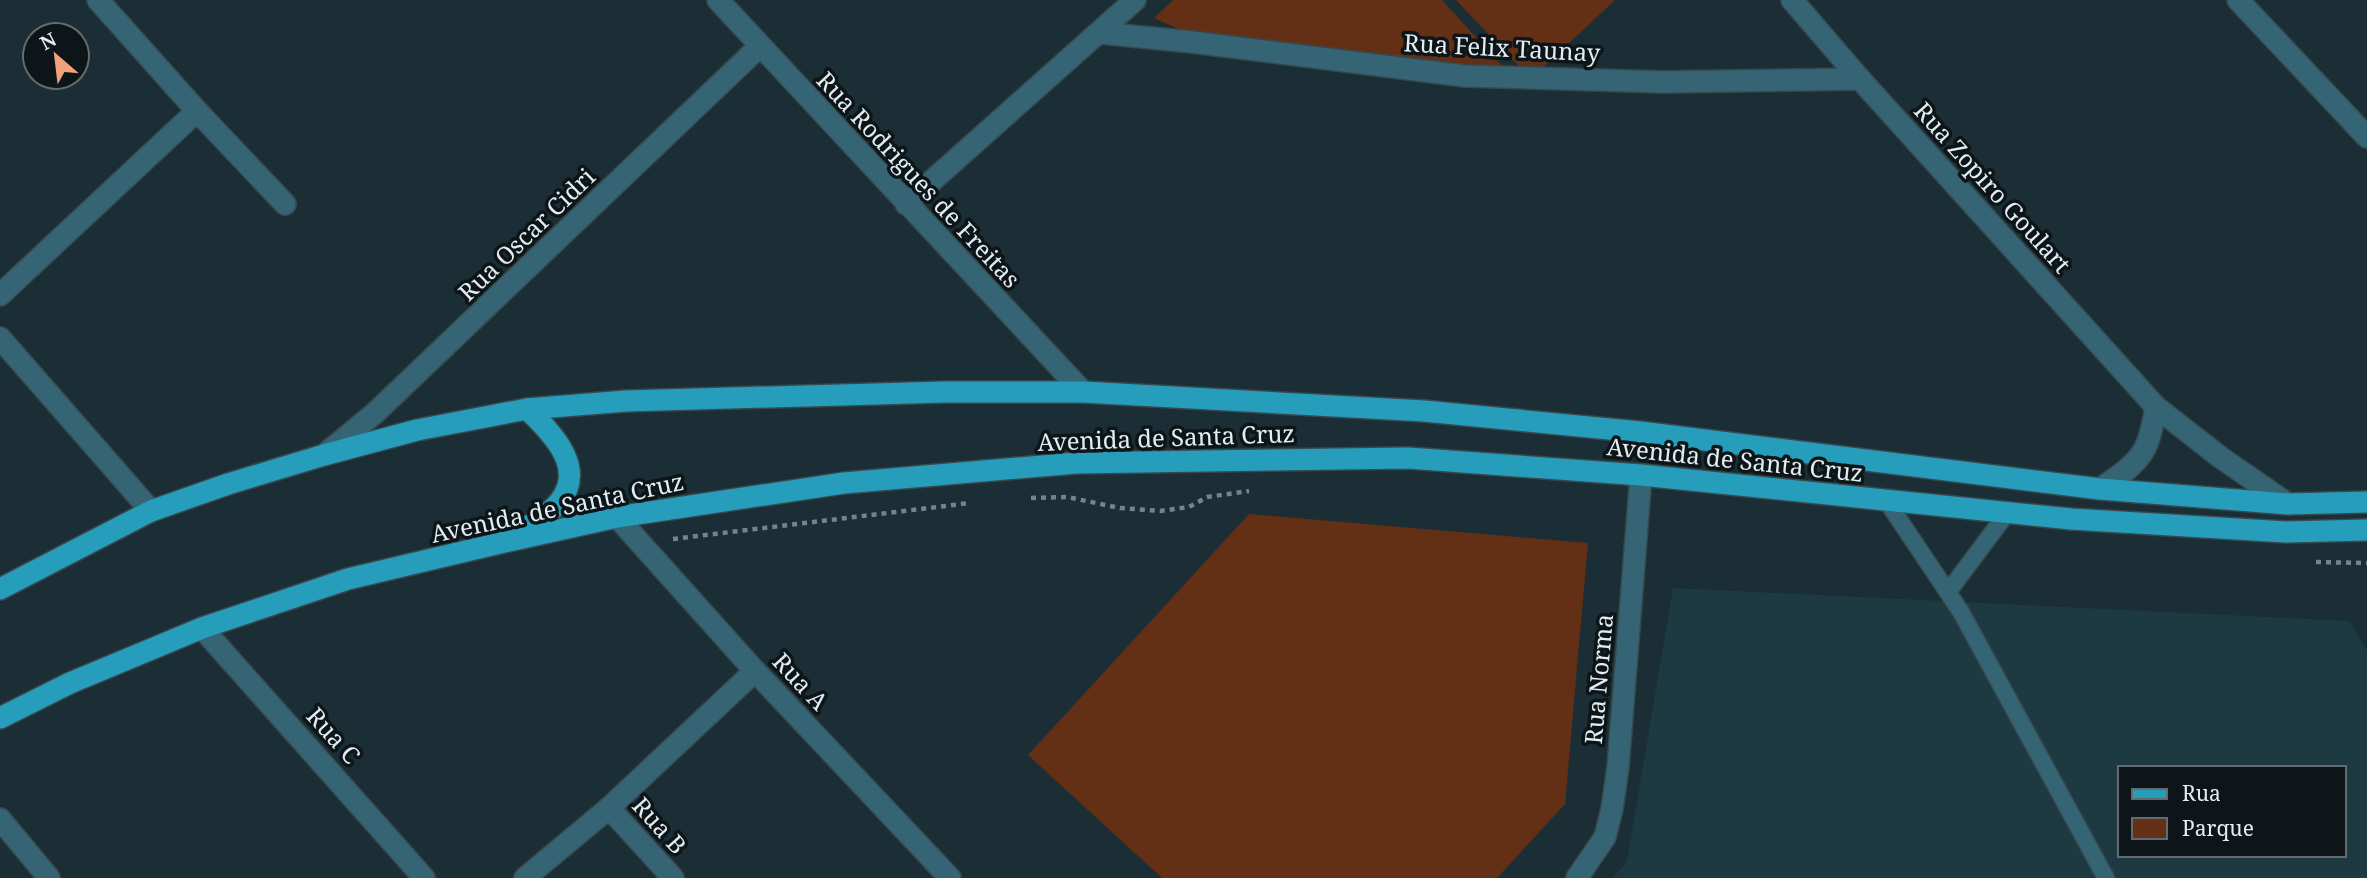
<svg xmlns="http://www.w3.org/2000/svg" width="2367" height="878" font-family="'Noto Serif',serif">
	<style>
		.built { fill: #1d3a43; fill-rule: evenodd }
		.green { fill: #632f15 }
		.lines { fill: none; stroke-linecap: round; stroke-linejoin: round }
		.lane-casing { stroke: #37494f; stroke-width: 19 }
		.street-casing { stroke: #37494f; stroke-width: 24 }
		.primary-casing { stroke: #37494f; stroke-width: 24 }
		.path { stroke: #74848a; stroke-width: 4.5; stroke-dasharray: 5 5; stroke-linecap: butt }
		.lane { stroke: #356574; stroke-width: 16 }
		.street { stroke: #356574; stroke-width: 21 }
		.primary { stroke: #279dbc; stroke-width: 21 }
		.labels { text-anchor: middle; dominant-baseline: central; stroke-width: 7; stroke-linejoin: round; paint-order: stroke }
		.street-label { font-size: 24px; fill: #e1edf2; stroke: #0d1518 }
	</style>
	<rect width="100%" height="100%" fill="#1b2e35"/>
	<path class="built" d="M1673 588 2350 621 2367 651V878H1613L1627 861ZM2120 768H2344V855H2120Z"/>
	<g class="green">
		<path d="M1173 0H1442L1506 70 1197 37 1154 18Z"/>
		<path d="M1456 0H1615L1531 79Z"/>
		<path d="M1249 514 1588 543 1565 804 1497 878H1162L1028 755Z"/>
	</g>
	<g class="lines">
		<g class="lane-casing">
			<g id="lane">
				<path d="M1886 500 1961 612 2106 878"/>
				<path d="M1948 592 2007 513"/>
			</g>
		</g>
		<g class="street-casing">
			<g id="street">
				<path d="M98 0 197 111 285 204"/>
				<path d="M718 0 1083 392"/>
				<path d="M1792 0 1860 79 2156 407 2220 457 2288 504"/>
				<path d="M2238 0 2367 137"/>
				<path d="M1101 33 1192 42 1465 76 1662 82 1860 79"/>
				<path d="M906 204 1135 0"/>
				<path d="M0 295 197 111"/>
				<path d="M0 338 151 511"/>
				<path d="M324 455 375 413 760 46"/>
				<path d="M2100 489C2117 477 2141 463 2148 441 2152 430 2154 418 2156 407"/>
				<path d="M617 517 755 671 950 878"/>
				<path d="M202 628 424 878"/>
				<path d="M609 808 673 878"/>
				<path d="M0 819 49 878"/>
				<path d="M525 878 609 808 755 671"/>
				<path d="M1577 878 1605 837 1612 809 1618 767 1641 475"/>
			</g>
		</g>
		<g class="primary-casing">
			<g id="primary">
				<path d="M514 535C525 528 537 522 547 514 593 477 559 439 527 409"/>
				<path d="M0 589 151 511 228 484 324 455 417 430 527 409 626 401 945 392H1083L1424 411 1640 432 2100 489 2288 504 2367 502"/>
				<path d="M0 718 70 683 202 628 348 579 500 543 617 517 844 483 1076 463 1408 458 1641 475 2071 519 2286 532 2367 530"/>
			</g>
		</g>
		<g class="path">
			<path d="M1031 498 1067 497 1120 508 1160 511 1189 507 1207 497 1249 491"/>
			<path d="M673 539 970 503"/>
			<path d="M2316 562 2367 563"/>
		</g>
		<use href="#lane" class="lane"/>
		<use href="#street" class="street"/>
		<use href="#primary" class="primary"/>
	</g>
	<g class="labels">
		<g class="street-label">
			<text transform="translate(1502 47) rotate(3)">Rua Felix Taunay</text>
			<text transform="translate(919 179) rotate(47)">Rua Rodrigues de Freitas</text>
			<text transform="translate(1993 187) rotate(48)">Rua Zopiro Goulart</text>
			<text transform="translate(526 234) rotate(-44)">Rua Oscar Cidri</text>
			<text transform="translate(1166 437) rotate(-2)">Avenida de Santa Cruz</text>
			<text transform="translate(1735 459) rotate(6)">Avenida de Santa Cruz</text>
			<text transform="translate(557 507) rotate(-12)">Avenida de Santa Cruz</text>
			<text transform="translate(1598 679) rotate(-85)">Rua Norma</text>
			<text transform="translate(801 681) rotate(47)">Rua A</text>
			<text transform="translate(334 735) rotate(48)">Rua C</text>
			<text transform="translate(660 825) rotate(48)">Rua B</text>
		</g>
	</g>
	<rect x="2118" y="766" width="228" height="91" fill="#0d1518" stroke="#626b6f" stroke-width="2"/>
	<rect x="2132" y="789" width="35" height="10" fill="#279dbc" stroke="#626b6f" stroke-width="2"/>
	<text x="2182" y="801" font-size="21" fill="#e1edf2">Rua</text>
	<rect x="2132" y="818" width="35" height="21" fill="#632f15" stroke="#626b6f" stroke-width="2"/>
	<text x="2182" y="836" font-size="21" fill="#e1edf2">Parque</text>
	<g transform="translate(56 56) rotate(332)"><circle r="33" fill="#0d1518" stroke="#626b6f" stroke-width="2"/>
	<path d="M0-5L12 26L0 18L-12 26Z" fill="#f1a17c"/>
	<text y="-10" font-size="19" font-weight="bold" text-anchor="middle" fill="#e1edf2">N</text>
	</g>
</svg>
